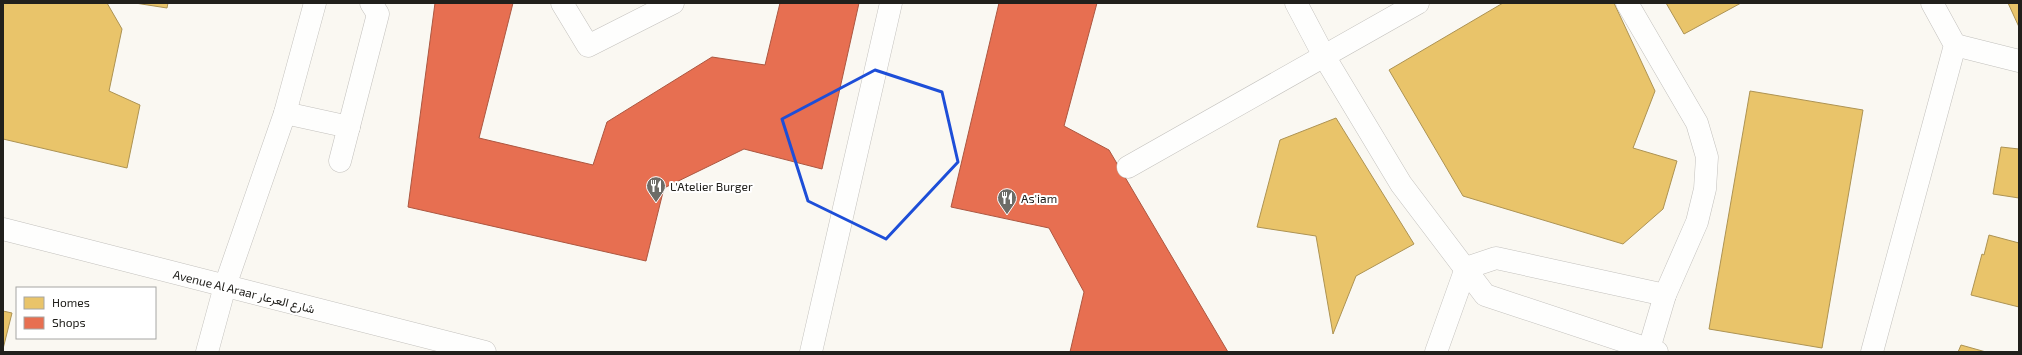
<svg xmlns="http://www.w3.org/2000/svg" width="2022" height="355" font-family="'Exo 2',Vazirmatn,sans-serif">
	<style>
		.homes { fill: #e9c46a; stroke: #ad9353 }
		.shops { fill: #e76f51; stroke: #ac5741 }
		.lines { fill: none; stroke-linecap: round; stroke-linejoin: round }
		.minor-casing { stroke: #c3c1bd; stroke-width: 23 }
		.minor { stroke: #fefefd; stroke-width: 22 }
		.marked { fill: none; stroke: #1d4ed8; stroke-width: 3; stroke-linejoin: round }
		.labels { text-anchor: middle; dominant-baseline: central; stroke-width: 4; stroke-linejoin: round; paint-order: stroke }
		.poi-label { font-size: 12px; fill: #21201c; stroke: #fff; text-anchor: start }
		.street-label { font-size: 12px; fill: #21201c; stroke: #fff }
	</style>
	<rect width="100%" height="100%" fill="#faf8f2"/>
	<g class="homes">
		<path d="M3 3H107L122 29 109 91 140 105 127 168 3 139Z"/>
		<path d="M135 3H168L167 8Z"/>
		<path d="M1503 3H1614L1655 91 1633 148 1677 161 1663 209 1623 244 1463 196 1389 70Z"/>
		<path d="M1666 3H1741L1684 34Z"/>
		<path d="M2008 3H2019V27Z"/>
		<path d="M1750 91 1863 110 1822 348 1709 329Z"/>
		<path d="M1336 118 1414 244 1356 276 1333 334 1316 236 1257 227 1280 140Z"/>
		<path d="M2001 147 2019 149V198L1993 194Z"/>
		<path d="M1989 235 2019 243V307L1971 295 1982 254 1984 255Z"/>
		<path d="M3 311 12 313 3 349Z"/>
		<path d="M1961 345 1986 352H1958Z"/>
	</g>
	<g class="shops">
		<path d="M435 3H513L479 138 593 165 607 122 712 57 765 65 780 3H859L822 169 744 149 664 188 646 261 408 207Z"/>
		<path d="M999 3H1097L1064 126 1109 150 1228 352H1070L1084 292 1049 228 951 207Z"/>
	</g>
	<g class="lines">
		<g class="minor-casing">
			<g id="minor">
				<path d="M562 3 588 46 673 3"/>
				<path d="M1296 3 1324 56 1401 184 1485 295 1657 352"/>
				<path d="M1627 3 1697 123 1707 157 1705 189 1697 222 1665 295 1649 349"/>
				<path d="M1955 45 2019 61"/>
				<path d="M285 113 349 127"/>
				<path d="M340 161 378 14 371 3"/>
				<path d="M1128 167 1418 3"/>
				<path d="M3 229 485 352"/>
				<path d="M1466 268 1496 258 1665 295"/>
				<path d="M207 352 225 286 285 113 315 3"/>
				<path d="M811 352 891 3"/>
				<path d="M1436 352 1466 268"/>
				<path d="M1872 352 1955 45 1932 3"/>
			</g>
		</g>
		<use href="#minor" class="minor"/>
	</g>
	<path class="marked" d="M875 70 942 92 958 162 886 239 808 201 782 119Z"/>
	<defs>
		<g id="restaurant-pin" transform="scale(1)"><path d="M0 17L-7.5 6A9.5 9.5 0 1 1 7.5 6Z" fill="#6d6c67" stroke="#fff"/><path d="M-5-6h1v4h1v-4h1v4h1v-4h1v5L-1.5 .5V6h-2V.5L-5-1ZM5-6V6H3V1.5H1.5Q1.5-4 5-6Z" fill="#fff"/></g>
	</defs>
	<g fill-rule="evenodd">
		<use href="#restaurant-pin" x="656" y="186"/>
		<use href="#restaurant-pin" x="1007" y="198"/>
	</g>
	<g class="labels">
		<g class="poi-label">
			<text x="670" y="186">L'Atelier Burger</text>
			<text x="1021" y="198">As'iam</text>
		</g>
		<g class="street-label">
			<text transform="translate(244 291) rotate(14)">Avenue Al Araar شارع العرعار</text>
		</g>
	</g>
	<rect width="2022" height="355" fill="none" stroke="#21201c" stroke-width="8"/>
	<rect x="16" y="287" width="140" height="52" fill="#ffffff" stroke="#a6a6a4"/>
	<rect x="24" y="297" width="20" height="12" fill="#e9c46a" stroke="#a6a6a4"/>
	<text x="52" y="307" font-size="12" fill="#21201c">Homes</text>
	<rect x="24" y="317" width="20" height="12" fill="#e76f51" stroke="#a6a6a4"/>
	<text x="52" y="327" font-size="12" fill="#21201c">Shops</text>
</svg>
